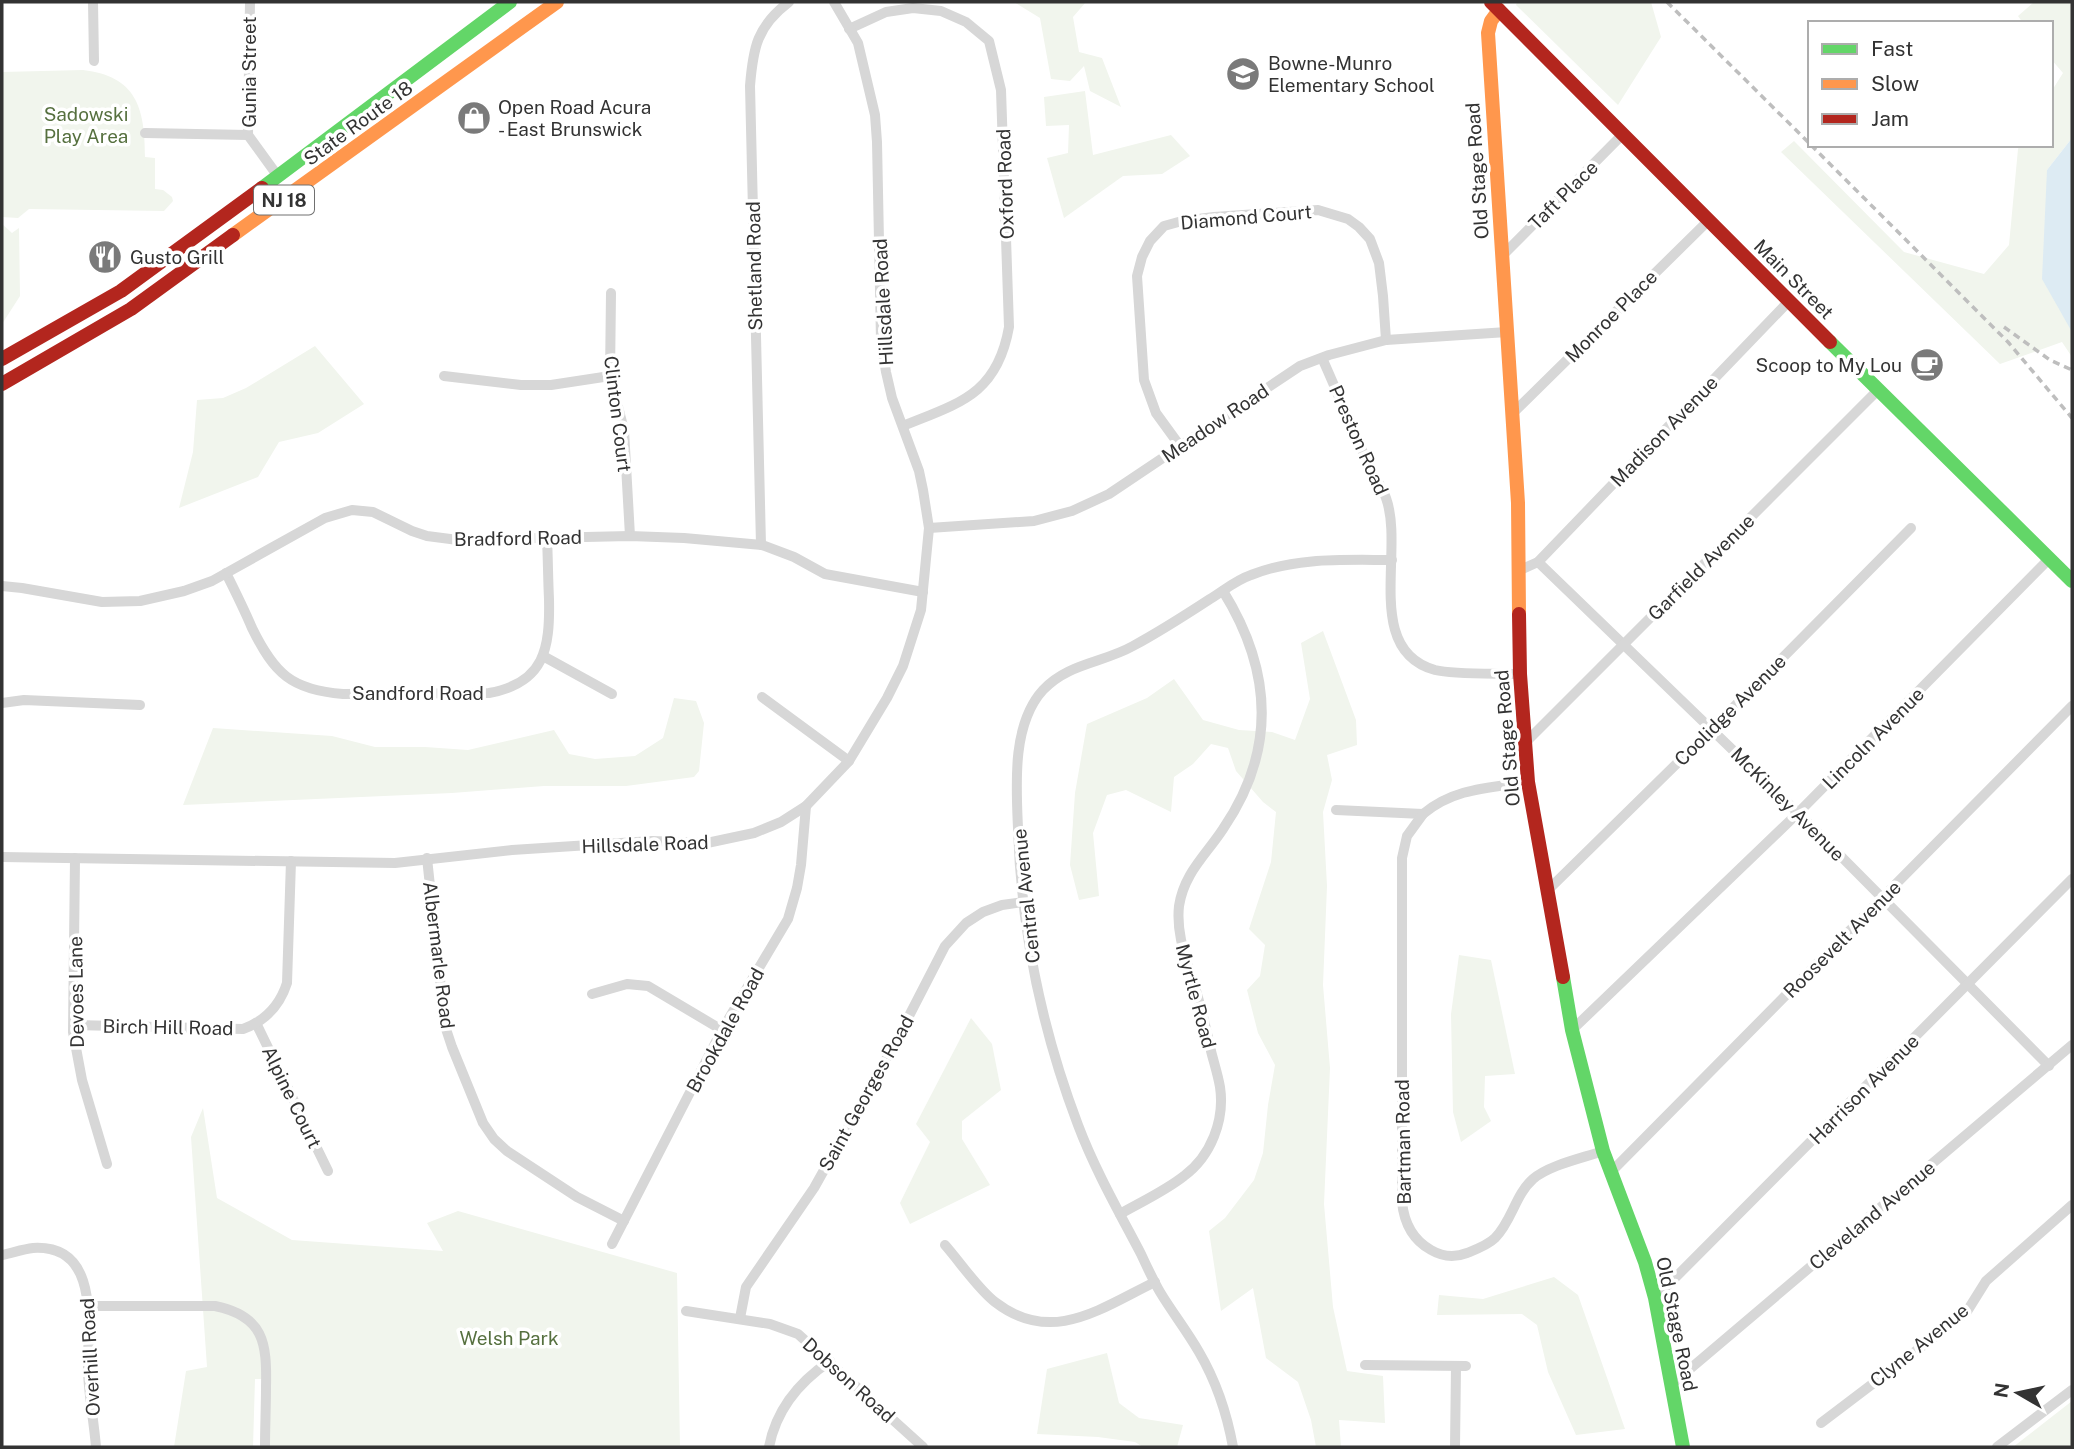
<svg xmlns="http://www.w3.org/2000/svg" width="2074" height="1449" font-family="'Public Sans',sans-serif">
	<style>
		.green { fill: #f1f5ed }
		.water { fill: #ddebf3 }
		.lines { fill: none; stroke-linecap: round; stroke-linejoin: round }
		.street { stroke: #d7d7d7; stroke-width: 10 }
		.fast { stroke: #63d668; stroke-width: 14 }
		.slow { stroke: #ff974d; stroke-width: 14 }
		.jam { stroke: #b3261e; stroke-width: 14 }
		.rail { stroke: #bebebe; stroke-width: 3.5; stroke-dasharray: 7 5; stroke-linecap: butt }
		.labels { text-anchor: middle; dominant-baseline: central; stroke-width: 7; stroke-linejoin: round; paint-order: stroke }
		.shield { fill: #fff; stroke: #707070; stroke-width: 2 }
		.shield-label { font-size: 18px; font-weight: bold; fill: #333 }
		.poi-label { font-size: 19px; fill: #333; stroke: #fff; text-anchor: start }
		.street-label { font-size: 19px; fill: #333; stroke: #fff }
		.park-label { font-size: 19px; fill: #56703f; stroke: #fff }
	</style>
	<rect width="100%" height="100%" fill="#fff"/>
	<g class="green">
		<path d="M1014 2H1086L1073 17 1079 52 1102 58 1121 107 1090 91 1084 66 1070 81 1051 79 1040 18Z"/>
		<path d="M1517 2H1651L1661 37 1618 105 1516 5Z"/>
		<path d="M2034 2H2072V138L2047 170 2071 331 2072 332V357L2062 342 2000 364 1781 152 1794 141 1904 252 1984 274 2009 245 2018 149 2020 145H2051V92L2063 73 2051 59V23H2023L2018 16Z"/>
		<path d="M83 70C137 76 145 109 145 157L155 158V189L163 190 172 197 173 201 164 211 29 209 18 218 2 217V72Z"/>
		<path d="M1085 91 1093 155 1171 135 1190 156 1162 174 1123 176 1064 218 1047 158 1068 153 1069 125 1046 126 1044 97Z"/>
		<path d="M2 224 12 233 19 228 20 296 2 324Z"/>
		<path d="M315 346 364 404 318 433 279 442 258 477 179 508 193 452 197 400 223 398 246 388Z"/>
		<path d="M1323 631 1356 720 1357 745 1327 755 1332 780 1323 812 1327 886 1323 985 1330 1068 1324 1204 1333 1307 1347 1371 1383 1376 1385 1423 1339 1420 1341 1447H1316L1311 1420 1298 1382 1266 1358 1253 1288 1221 1311 1209 1231 1225 1218 1254 1180 1263 1153 1268 1105 1275 1065 1258 1033 1247 990 1260 976 1265 945 1249 929 1271 862 1276 812 1263 802 1236 771 1228 748 1211 744 1193 764 1174 777 1171 812 1126 790 1107 795 1093 833 1099 896 1079 900 1070 865 1075 793 1087 724 1147 698 1174 679 1203 720 1239 730 1272 732 1295 740 1310 699 1301 643Z"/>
		<path d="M674 698 696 701 704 723 699 771 694 777 626 786H544L452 793 183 805 213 728 332 736 375 747H425L468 750 554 730 569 754 595 759 635 756 663 738Z"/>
		<path d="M1459 955 1491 960 1515 1074 1485 1076 1484 1107 1491 1121 1461 1142 1453 1112 1451 1014Z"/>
		<path d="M971 1018 992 1044 1001 1090 962 1121V1139L990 1185 910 1224 900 1203 930 1142 916 1124Z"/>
		<path d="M203 1108 217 1198 292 1240 443 1251 427 1223 458 1211 677 1273 680 1447H265L266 1379H255L253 1447H174L186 1371 207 1367 191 1137Z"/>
		<path d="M1554 1277 1578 1295 1625 1429 1576 1435 1548 1372 1537 1325 1522 1314 1437 1315 1439 1295 1483 1299Z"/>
		<path d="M1107 1353 1119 1403 1139 1418 1183 1425 1177 1447H1143L1135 1442 1098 1437 1037 1434 1047 1369Z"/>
		<path d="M2072 1401V1447H2013Z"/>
	</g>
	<path class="water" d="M2072 138V332L2042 279 2047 170Z"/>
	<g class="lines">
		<g class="street">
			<path d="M93 2 94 61"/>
			<path d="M250 2 248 135 277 175"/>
			<path d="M849 29 886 12 913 8 941 11 966 22 989 41 1001 90 1009 327C997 395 959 403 903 426"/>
			<path d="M145 133 248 135"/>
			<path d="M1502 256 1623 134"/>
			<path d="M611 293 610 376 624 430 630 536"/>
			<path d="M1322 358C1338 393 1352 430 1369 465 1374 476 1382 487 1386 498 1405 550 1363 650 1435 670 1455 675 1497 673 1520 674"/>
			<path d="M444 376 521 385H551L610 376"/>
			<path d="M1513 413 1709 220"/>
			<path d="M1180 446 1156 413 1144 380 1137 276 1142 257 1150 241 1164 226 1182 221 1214 217 1318 210 1348 219 1359 227 1370 239 1379 263 1383 296 1386 340"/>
			<path d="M929 528 1034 521 1072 511 1109 494 1300 366 1329 355 1386 340 1507 332"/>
			<path d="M761 545 750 86C753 48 757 26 789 2"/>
			<path d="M1538 562 1798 813 2049 1066"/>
			<path d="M1520 570 1538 562 1789 301"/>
			<path d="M226 573C235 591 244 609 252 628 274 673 291 690 343 694L489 693C545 683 550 648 549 599 548 579 548 559 547 539"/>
			<path d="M2 586 22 588 102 602 140 601 184 591 212 581 325 518 352 510 373 512 412 531 427 536 458 540 630 536 684 538 762 545 794 557 825 574 923 592"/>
			<path d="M543 656 612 694"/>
			<path d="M762 697 849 761"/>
			<path d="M2 703 24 700 140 705"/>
			<path d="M1524 744 1878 390"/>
			<path d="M1336 810 1423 814C1454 788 1489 788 1528 782"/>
			<path d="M1423 814 1407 836 1402 858V1202C1404 1222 1413 1240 1431 1250 1443 1257 1454 1258 1467 1253 1477 1249 1488 1245 1495 1238 1512 1221 1515 1195 1533 1179 1549 1165 1583 1158 1603 1151"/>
			<path d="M2 857 395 863 512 850 652 841 707 843 754 833 781 822 806 806 849 761 887 698 903 666 921 610 929 528 923 490 919 471 892 398 886 372 881 340 877 142 875 115 858 43 834 2"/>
			<path d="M75 858 73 1032 82 1080 107 1164"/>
			<path d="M427 858 445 1026 452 1047 483 1123 494 1139 507 1151 577 1197 624 1221"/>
			<path d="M1547 891 1712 729 1911 528"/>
			<path d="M592 994 627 984 648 986 722 1030"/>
			<path d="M256 1023 328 1171"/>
			<path d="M74 1025 243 1029C265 1021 280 1005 287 983L291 861"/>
			<path d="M1572 1030 1798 813 2049 559"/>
			<path d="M1611 1172 2072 706"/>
			<path d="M1120 1214C1141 1202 1165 1191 1184 1176 1211 1156 1225 1120 1220 1087 1218 1075 1214 1063 1211 1051 1206 1028 1201 1006 1194 984 1186 958 1176 934 1179 906 1184 873 1206 855 1223 829 1277 750 1272 670 1223 591"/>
			<path d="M612 1244 722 1030 788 919 797 888 801 865 806 806"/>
			<path d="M945 1245C960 1262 978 1289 995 1302 1052 1346 1101 1308 1155 1282"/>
			<path d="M2 1255C12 1253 23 1249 33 1248 102 1244 87 1329 88 1372 89 1397 94 1422 96 1447"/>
			<path d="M1655 1298 2072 879"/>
			<path d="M88 1306H215C264 1316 267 1343 266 1387 266 1407 265 1427 265 1447"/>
			<path d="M686 1311 770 1324 798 1334 923 1447"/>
			<path d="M740 1318 746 1287 814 1188 893 1047 945 946 966 923 983 912 1002 905 1023 902"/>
			<path d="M1365 1365 1466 1366"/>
			<path d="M1671 1385 2072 1045"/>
			<path d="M1821 1423 1966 1313 1986 1281 2072 1205"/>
			<path d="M769 1447C776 1410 799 1382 830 1361"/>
			<path d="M1233 1447C1227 1414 1216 1381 1199 1352 1187 1331 1172 1312 1160 1292 1153 1280 1147 1267 1141 1254 1119 1212 1095 1170 1078 1125 1042 1030 1021 930 1018 828 1016 784 1012 724 1043 690 1068 663 1103 663 1133 646 1159 632 1184 616 1210 599 1223 591 1236 580 1251 575 1296 557 1345 560 1392 560"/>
			<path d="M1455 1447 1456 1366"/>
			<path d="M1997 1447 2072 1390"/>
		</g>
		<g class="fast">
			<path d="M262 188 510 2"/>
			<path d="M1830 342 2072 581"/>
			<path d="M1563 977 1572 1030 1603 1151 1645 1262 1655 1298 1683 1447"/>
		</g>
		<g class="slow">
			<path d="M1499 10 1491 21 1488 33 1518 503 1519 614"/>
			<path d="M233 235 557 2"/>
		</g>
		<g class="jam">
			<path d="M1491 2 1830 342"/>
			<path d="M2 359 121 291 262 188"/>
			<path d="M2 384 131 309 233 235"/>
			<path d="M1519 614 1520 674 1528 782 1563 977"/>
		</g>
		<g class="rail">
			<path d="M1667 2 1810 144"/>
			<path d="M1811 145 2008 342 2072 418"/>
			<path d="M2004 327 2050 360 2072 370"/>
		</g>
	</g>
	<defs>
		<g id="school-disc" transform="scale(1.75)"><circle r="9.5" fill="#7a7a7a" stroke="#fff"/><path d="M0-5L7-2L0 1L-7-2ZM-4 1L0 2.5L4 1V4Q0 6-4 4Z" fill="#fff"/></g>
		<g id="shop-disc" transform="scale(1.75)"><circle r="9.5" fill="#7a7a7a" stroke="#fff"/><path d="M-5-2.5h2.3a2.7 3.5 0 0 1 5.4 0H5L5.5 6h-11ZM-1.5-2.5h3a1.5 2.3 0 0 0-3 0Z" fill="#fff"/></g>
		<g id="restaurant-disc" transform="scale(1.75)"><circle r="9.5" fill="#7a7a7a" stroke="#fff"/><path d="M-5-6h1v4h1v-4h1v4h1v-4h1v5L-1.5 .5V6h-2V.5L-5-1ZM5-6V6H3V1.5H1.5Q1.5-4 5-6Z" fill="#fff"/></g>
		<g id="cafe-disc" transform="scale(1.75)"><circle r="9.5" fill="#7a7a7a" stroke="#fff"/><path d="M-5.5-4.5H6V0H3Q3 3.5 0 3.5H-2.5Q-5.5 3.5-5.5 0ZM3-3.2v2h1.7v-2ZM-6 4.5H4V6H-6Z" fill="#fff"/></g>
	</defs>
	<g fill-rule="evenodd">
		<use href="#school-disc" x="1243" y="74"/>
		<use href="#shop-disc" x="474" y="118"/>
		<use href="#restaurant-disc" x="105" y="257"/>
		<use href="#cafe-disc" x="1927" y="365"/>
	</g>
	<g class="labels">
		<rect class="shield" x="254" y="185.5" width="60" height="29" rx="5"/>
		<g class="shield-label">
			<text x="284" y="200">NJ 18</text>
		</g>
		<g class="poi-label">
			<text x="1268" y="63">Bowne-Munro<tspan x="1268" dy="22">Elementary School</tspan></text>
			<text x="498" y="107">Open Road Acura<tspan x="498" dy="22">- East Brunswick</tspan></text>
			<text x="130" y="257">Gusto Grill</text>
			<text x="1902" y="365" text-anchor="end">Scoop to My Lou</text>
		</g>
		<g class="street-label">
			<text transform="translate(249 72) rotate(-90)">Gunia Street</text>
			<text transform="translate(358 123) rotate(-36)">State Route 18</text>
			<text transform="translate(1477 171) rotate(-94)">Old Stage Road</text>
			<text transform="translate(1005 184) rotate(-92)">Oxford Road</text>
			<text transform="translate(1563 195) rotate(-45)">Taft Place</text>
			<text transform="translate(1246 217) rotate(-5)">Diamond Court</text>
			<text transform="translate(754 266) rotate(-91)">Shetland Road</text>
			<text transform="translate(1794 279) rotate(45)">Main Street</text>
			<text transform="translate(883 302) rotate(-93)">Hillsdale Road</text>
			<text transform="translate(1611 316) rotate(-45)">Monroe Place</text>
			<text transform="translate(618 414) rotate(83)">Clinton Court</text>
			<text transform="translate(1215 423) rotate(-34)">Meadow Road</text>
			<text transform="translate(1664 431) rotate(-46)">Madison Avenue</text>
			<text transform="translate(1359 440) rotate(66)">Preston Road</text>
			<text transform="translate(518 538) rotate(-1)">Bradford Road</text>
			<text transform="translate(1701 567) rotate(-45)">Garfield Avenue</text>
			<text x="418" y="693">Sandford Road</text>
			<text transform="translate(1730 710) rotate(-45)">Coolidge Avenue</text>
			<text transform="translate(1507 738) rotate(-95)">Old Stage Road</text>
			<text transform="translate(1873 738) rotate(-45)">Lincoln Avenue</text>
			<text transform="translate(1788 804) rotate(45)">McKinley Avenue</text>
			<text transform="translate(645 844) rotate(-2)">Hillsdale Road</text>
			<text transform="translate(1026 896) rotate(-96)">Central Avenue</text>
			<text transform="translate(1842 939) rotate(-45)">Roosevelt Avenue</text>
			<text transform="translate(439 955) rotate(83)">Albermarle Road</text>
			<text transform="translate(76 992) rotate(-91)">Devoes Lane</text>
			<text transform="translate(1196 996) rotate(75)">Myrtle Road</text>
			<text transform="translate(168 1027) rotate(1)">Birch Hill Road</text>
			<text transform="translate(725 1030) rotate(-61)">Brookdale Road</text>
			<text transform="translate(1864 1089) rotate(-45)">Harrison Avenue</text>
			<text transform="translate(866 1093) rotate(-61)">Saint Georges Road</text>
			<text transform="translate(292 1097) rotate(64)">Alpine Court</text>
			<text transform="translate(1403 1142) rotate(-91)">Bartman Road</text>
			<text transform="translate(1872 1215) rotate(-40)">Cleveland Avenue</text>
			<text transform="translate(1677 1324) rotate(78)">Old Stage Road</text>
			<text transform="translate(1919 1345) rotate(-39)">Clyne Avenue</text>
			<text transform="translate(90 1357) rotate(-93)">Overhill Road</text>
			<text transform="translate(849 1380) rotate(42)">Dobson Road</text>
		</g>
		<g class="park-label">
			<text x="86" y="114">Sadowski<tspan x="86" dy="22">Play Area</tspan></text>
			<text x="509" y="1338">Welsh Park</text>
		</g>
	</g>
	<rect width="2074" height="1449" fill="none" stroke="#333333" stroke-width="7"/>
	<rect x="1808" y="21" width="245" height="126" fill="#ffffff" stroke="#adadad" stroke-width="2"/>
	<rect x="1822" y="44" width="35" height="10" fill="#63d668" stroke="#adadad" stroke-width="2"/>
	<text x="1871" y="56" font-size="21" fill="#333333">Fast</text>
	<rect x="1822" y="79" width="35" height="10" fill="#ff974d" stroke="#adadad" stroke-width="2"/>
	<text x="1871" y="91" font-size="21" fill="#333333">Slow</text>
	<rect x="1822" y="114" width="35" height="10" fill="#b3261e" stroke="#adadad" stroke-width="2"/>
	<text x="1871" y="126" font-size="21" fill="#333333">Jam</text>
	<g transform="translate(2018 1393) rotate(279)" stroke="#ffffff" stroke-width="5" paint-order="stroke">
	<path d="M0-5L12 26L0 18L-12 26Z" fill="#333333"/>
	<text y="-10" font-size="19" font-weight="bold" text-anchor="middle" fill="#333333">N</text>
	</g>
</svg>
